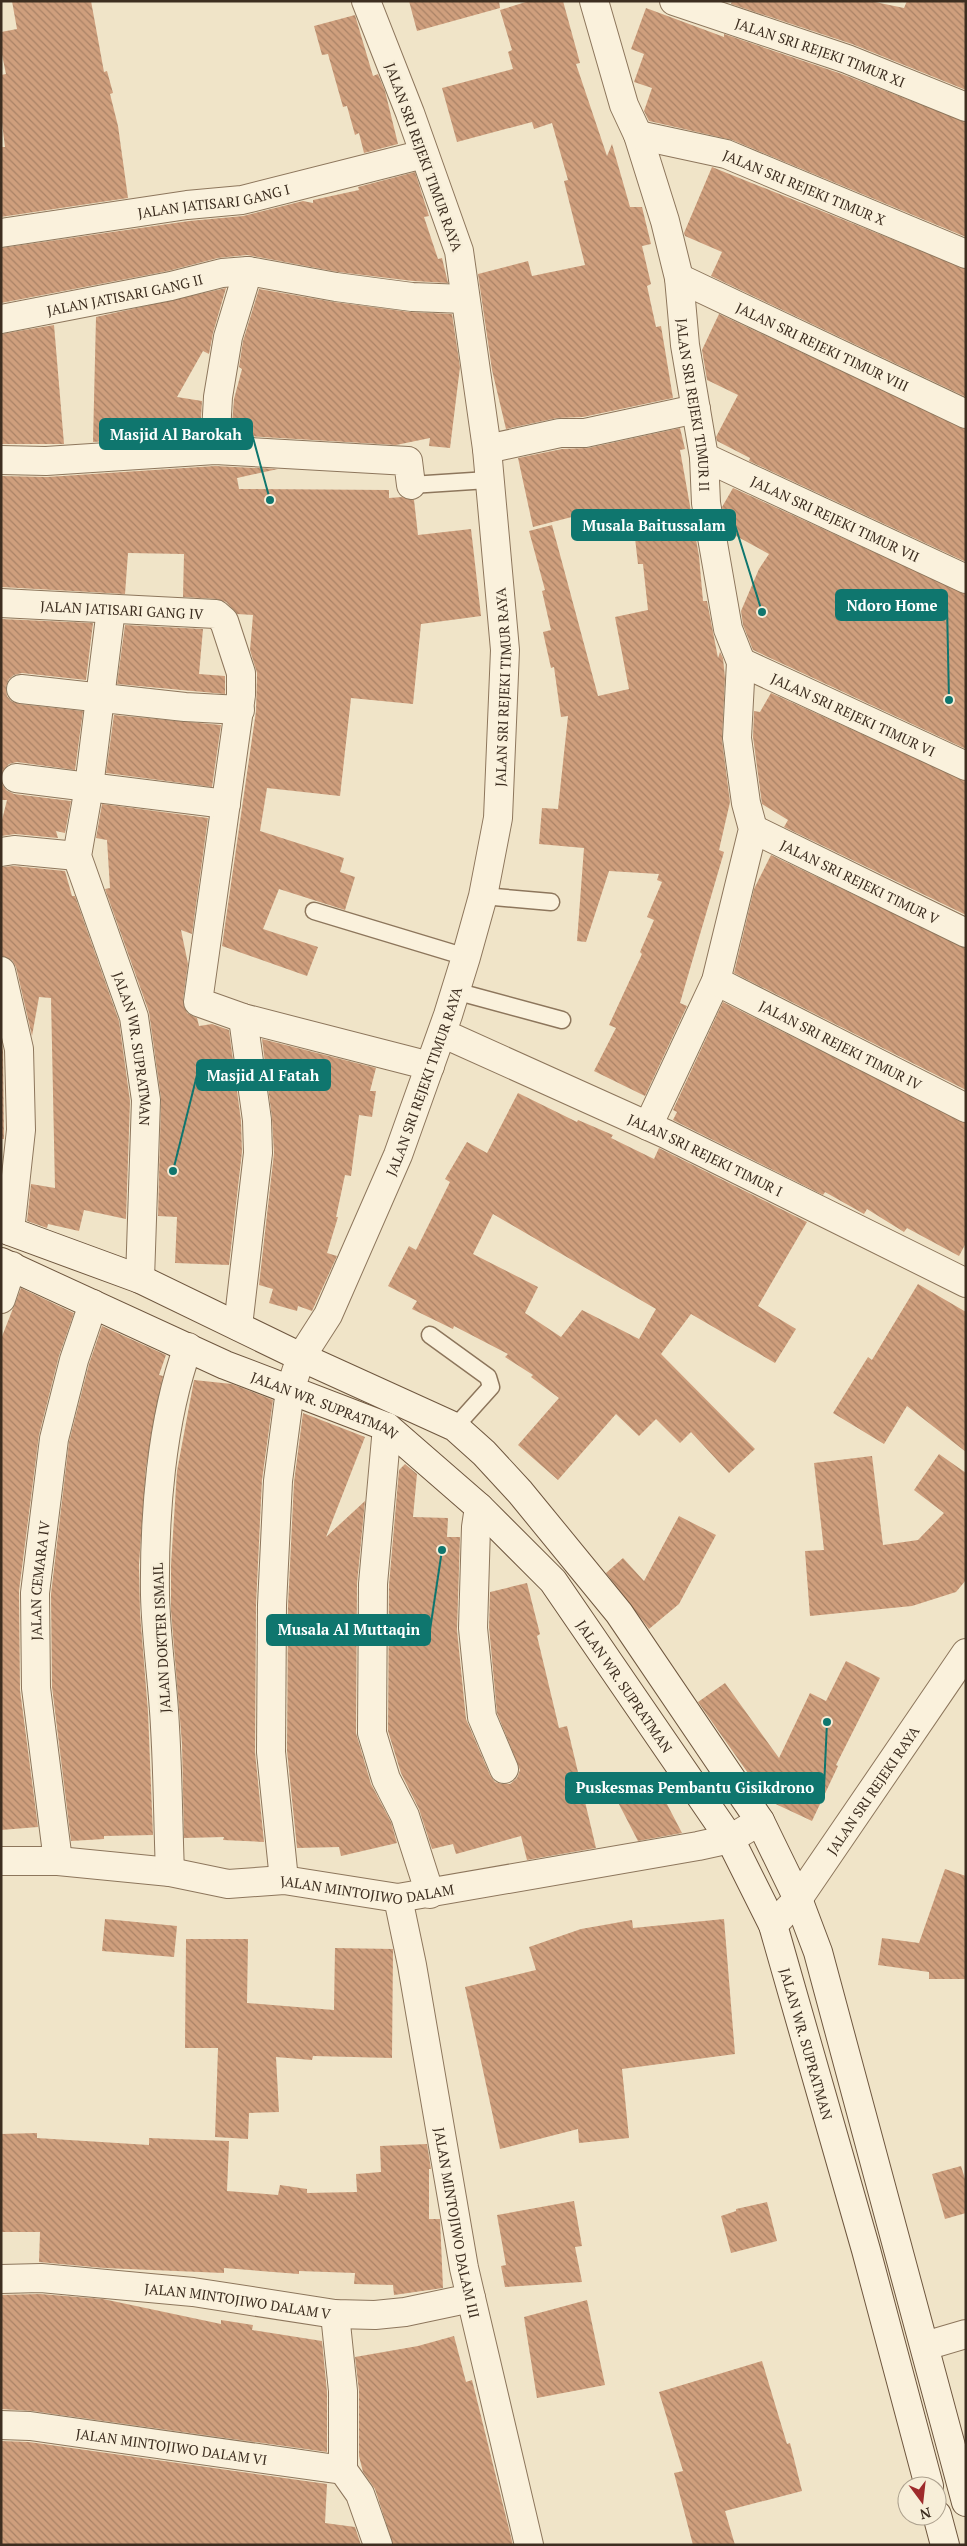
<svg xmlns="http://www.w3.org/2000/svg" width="967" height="2546" font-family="'PT Serif',serif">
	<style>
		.building { fill: url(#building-back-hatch); fill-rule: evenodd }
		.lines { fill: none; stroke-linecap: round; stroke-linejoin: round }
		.lane-casing { stroke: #8d765c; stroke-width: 19 }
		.street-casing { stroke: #8d765c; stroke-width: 30 }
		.secondary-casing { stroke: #6f573f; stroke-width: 30 }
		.lane { stroke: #faf1dc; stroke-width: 16 }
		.street { stroke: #faf1dc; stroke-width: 28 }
		.secondary { stroke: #faf1dc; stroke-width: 28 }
		.labels { text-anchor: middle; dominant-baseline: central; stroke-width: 5; stroke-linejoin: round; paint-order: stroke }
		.street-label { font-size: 14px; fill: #3d2e20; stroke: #f7eed8 }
		.leader { fill: none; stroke: #0f766e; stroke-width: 2 }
		.callout-dot { fill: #0f766e; stroke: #f7eed8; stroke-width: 2 }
		.callout { fill: #0f766e; stroke: #0f766e; stroke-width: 2 }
		.callout-label { font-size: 15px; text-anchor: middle; font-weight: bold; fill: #fff }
	</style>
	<defs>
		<pattern id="building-back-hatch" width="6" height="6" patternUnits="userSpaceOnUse" patternTransform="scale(1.25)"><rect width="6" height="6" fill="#cf9f7d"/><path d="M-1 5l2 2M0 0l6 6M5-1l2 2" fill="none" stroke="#a98266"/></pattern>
	</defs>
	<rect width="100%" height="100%" fill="#f0e4c8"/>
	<g class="building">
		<path d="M12 1H91L104 72 107 71 113 93 110 94 118 126 128 198 1 217V147H5L1 115V75L6 74 1 50V32L17 29Z"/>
		<path d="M409 1H499L500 8 417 31Z"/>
		<path d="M529 1H563L580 63 576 64 607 156 612 144 630 207H642L651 244 642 246 651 284 647 286 656 327 661 326 673 398 583 417 557 418 506 429 492 370 478 274 528 261 532 276 585 265 564 181 568 180 552 123 534 129 532 122 457 142 442 88 513 69 508 52 512 50 500 10Z"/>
		<path d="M732 1H870L904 8 907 1H966V90L852 44 731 4Z"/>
		<path d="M646 8 724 37V34L842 74 966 122V237L732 140 649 121 644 111 652 88 634 82 644 54 631 49Z"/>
		<path d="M355 15 373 76 378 74 385 91 398 144 364 153 359 133 355 135 347 106 343 107 328 54 322 55 314 26Z"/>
		<path d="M712 167 966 269V397L711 276 722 252 685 236 684 233Z"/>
		<path d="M415 172 429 216 424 217 438 259 442 258 448 283 413 281 338 272 247 255 218 258 168 271 1 303V248L189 221 243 216 303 201 313 203V200L359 190 358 187Z"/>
		<path d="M226 288 213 333 209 354 203 351 177 397 202 401 200 435 93 442 96 317Z"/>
		<path d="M259 289 334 302 410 312 452 314 460 367 450 448 429 446 430 438 396 445 231 435 234 399 242 369 239 367 243 341Z"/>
		<path d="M719 314 966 429V562L749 461 750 458 717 441 716 437 738 395 707 380 702 350Z"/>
		<path d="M54 325 64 444H1V334Z"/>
		<path d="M680 428 685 449 680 450 699 556 703 601H707L718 658 720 652 723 658 725 678 722 740 730 802 719 850 724 852 680 1003 687 1006 645 1096 594 1071 616 1028 609 1025 642 954 640 952 654 920 647 917 662 882 657 880 659 874 609 871 586 942 577 941 584 848 539 844 542 808 558 809 568 716 561 717 554 667 551 668 543 632 551 630 542 591 545 590 529 531 552 525 598 696 629 689 615 617 648 610 643 564H638L633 521 598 528 595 511 533 527 518 458 562 449 588 448Z"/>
		<path d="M215 466 278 469 237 478 239 489 389 490V498L402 497 414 500 418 535 471 529 481 616 421 624 413 704 351 698 340 796 267 788 260 831 344 858 340 872 355 877 345 910 279 889 263 929 318 947 307 976 222 946 256 711 257 673 250 650 253 615 237 614 226 602 217 599 183 597 184 554 128 553 125 594 1 587V476L47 477Z"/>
		<path d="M733 488 966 594V749L753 650 743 625 741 611 759 569 769 554 727 531 722 507Z"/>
		<path d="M1 619 93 623 86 680 22 673 14 675 9 679 6 687 7 696 11 701 19 704 83 711 75 770 17 762 9 764 1 774Z"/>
		<path d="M125 625 203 629 199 674 225 676V694L117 684Z"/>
		<path d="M771 693 966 781V915L784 827 788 820 762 804 753 737 754 711 760 712Z"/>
		<path d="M114 715 221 725 212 787 106 773Z"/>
		<path d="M1 782 6 790 14 794 71 801 65 833 56 831 58 838 15 834 1 836V824L7 800H1Z"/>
		<path d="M102 804 208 818 192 934 181 930 188 964 183 1000 187 1013 197 1018 199 1026 212 1024 229 1030 241 1121 242 1152 229 1265 175 1263 177 1217 158 1216 161 1098 149 1012 105 889 110 888 107 840 96 838Z"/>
		<path d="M771 855 966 948V1090L734 973 754 889Z"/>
		<path d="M14 866 65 871 72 896H75L119 1021 130 1101 126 1219 84 1210 79 1231 48 1224 47 1228 27 1221 31 1184 55 1188 51 998 39 997 32 1036 16 967 12 960 1 956V867Z"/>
		<path d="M723 1002 966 1123V1243L959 1256 907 1228 904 1232 867 1209 864 1214 825 1192 823 1195 673 1120 677 1112 673 1110Z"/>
		<path d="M262 1039 376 1068 370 1091H376L372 1117 359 1115 351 1176 345 1175 336 1217H338L327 1253 337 1256 312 1311 298 1306 297 1311 269 1303 273 1289 259 1285 274 1153 272 1118Z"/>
		<path d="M1 1042 3 1051 4 1139H1Z"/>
		<path d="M518 1093 577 1122 578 1120 613 1135 611 1138 654 1159 659 1148 807 1222 758 1306 796 1329 775 1363 691 1314 661 1354 755 1449 729 1473 691 1432 680 1443 656 1419 639 1436 616 1414 558 1480 518 1445 559 1398 531 1377 533 1375 505 1357 508 1354 454 1326 453 1329 412 1309 417 1301 388 1286 409 1246 416 1250 450 1182 445 1179 467 1142 487 1153ZM493 1214 656 1309 639 1339 582 1310 561 1337 525 1313 538 1287 473 1254Z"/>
		<path d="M918 1284 966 1312V1452L907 1406 884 1444 833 1413 868 1357 872 1360Z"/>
		<path d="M21 1288 74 1313 59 1356 39 1435 19 1591 20 1690 38 1827 1 1830V1339Z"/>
		<path d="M102 1326 166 1355 159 1375 163 1376 146 1467 139 1565 140 1613 148 1712 153 1835 104 1836V1839L71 1841 52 1687 51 1594 69 1442 89 1364Z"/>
		<path d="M194 1380 232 1384 273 1400 262 1480 256 1605 255 1752 264 1842 223 1840 224 1837 184 1838 182 1744 171 1611V1565L177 1471Z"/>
		<path d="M303 1413 365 1437 326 1537 365 1501 357 1584 356 1733 371 1784 391 1822 397 1843 341 1856 339 1847 297 1848 287 1751 288 1605 294 1482Z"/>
		<path d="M939 1454 966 1473V1580L956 1592 912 1606 810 1616 805 1551 824 1550 814 1463 872 1456 883 1545 918 1540 944 1513 914 1490Z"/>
		<path d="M405 1464 417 1474 413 1517 448 1518 447 1537H460L457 1630 466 1719 490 1775 495 1782 502 1784H510L517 1778 520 1770 497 1713 489 1627 490 1592 527 1583 540 1634 537 1636 559 1728 567 1726 596 1848 527 1860 521 1836 456 1854 453 1844 432 1849 419 1809 401 1773 388 1731 389 1585 399 1470Z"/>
		<path d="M679 1516 716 1535 679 1604 649 1629 606 1573 623 1558 644 1581Z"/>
		<path d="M846 1661 880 1678 836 1765 838 1766 812 1821 767 1800 698 1702 725 1683 779 1758 810 1693 826 1701Z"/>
		<path d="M624 1777 657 1785 682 1833 638 1841 607 1781Z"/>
		<path d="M945 1869 966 1876V1979H929V1972L878 1965 882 1938 919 1943Z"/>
		<path d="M105 1919 177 1926 174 1957 102 1951Z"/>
		<path d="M724 1919 735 2054 622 2069 629 2138 579 2143 578 2129 500 2149 465 1987 536 1970 529 1947 581 1929 632 1920 633 1928Z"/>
		<path d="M186 1939H248L247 2003 334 2010 335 1948 393 1949 392 2058 313 2056 312 2060 276 2057 279 2112 249 2113 248 2139 215 2137 218 2048H185Z"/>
		<path d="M37 2133V2138L149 2145V2138L229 2141 227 2191 278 2195 280 2185 307 2189V2193L357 2192 356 2174 381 2172 380 2146 427 2144 431 2169H429V2219H440L443 2288 394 2295 393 2285 354 2284 355 2273 299 2271V2274L224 2268V2273L104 2268 39 2262 40 2232H1V2134Z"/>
		<path d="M961 2166 966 2182V2213L945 2219 932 2174Z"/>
		<path d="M574 2201 582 2246 575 2247 582 2282 505 2287 501 2266 506 2265 497 2215Z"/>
		<path d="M767 2202 777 2241 731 2253 721 2216 736 2211V2209Z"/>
		<path d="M40 2294 103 2299 221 2324V2320L253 2325 252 2330 322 2341 327 2392V2452L32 2411 1 2409V2295Z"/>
		<path d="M587 2300 605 2385 537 2398 524 2317Z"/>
		<path d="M454 2336 466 2382 472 2380 513 2545H393L375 2489 363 2472 359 2456V2391L355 2357 418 2346Z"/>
		<path d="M762 2361 787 2444 790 2443 802 2491 725 2511 735 2545H693L674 2473 683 2471 659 2392Z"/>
		<path d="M1 2441 29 2442 327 2484 325 2523 355 2527 361 2545H1Z"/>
	</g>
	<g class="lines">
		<g class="lane-casing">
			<g id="lane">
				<path d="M411 485 488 480"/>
				<path d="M483 896 551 902"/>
				<path d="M314 911 466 957"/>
				<path d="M455 991 562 1020"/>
				<path d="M430 1335 488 1377 491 1387 455 1427"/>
			</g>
		</g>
		<g class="street-casing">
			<g id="street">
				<path id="s1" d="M594 1 624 105 638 135 665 221 679 278 685 345 704 457 706 503 728 629 741 662 737 738 746 803 753 829 716 981 648 1126"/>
				<path id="s2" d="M674 1 847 59 966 107"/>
				<path id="s3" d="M638 135 726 154 966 254"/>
				<path id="s4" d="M1 233 187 205 242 200 424 154"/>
				<path id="s5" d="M679 278 966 414"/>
				<path id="s6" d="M1 319 171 286 222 273 248 271 336 287 412 297 465 299"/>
				<path d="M487 449 560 433H585L696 409"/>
				<path d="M215 450 218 397 228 337 248 271"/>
				<path id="s7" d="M704 457 966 579"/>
				<path d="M1 460 46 461 215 450 408 461 411 485"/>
				<path id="s8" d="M1 603 216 614 224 621 241 673V695L198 1002 243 1018 430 1066"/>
				<path id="s9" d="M111 609 89 787 77 856 134 1017 146 1100 140 1279"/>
				<path id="s10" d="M741 662 966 766"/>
				<path d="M21 689 185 707 240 710"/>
				<path d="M16 778 226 804"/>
				<path id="s11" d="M753 829 966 933"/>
				<path d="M1 852 14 850 77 856"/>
				<path d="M1 971 19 1049 21 1130 10 1231"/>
				<path id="s12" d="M716 981 966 1108"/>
				<path id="s13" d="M442 1033 666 1134 966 1283"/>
				<path d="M1 1299 12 1266"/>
				<path d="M238 1326 258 1153 257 1120 243 1018"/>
				<path d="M387 1427 373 1584 372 1733 386 1779 405 1816 430 1894"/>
				<path d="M479 1507 476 1527 473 1628 482 1717 504 1769"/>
				<path id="s14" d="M1 1861H58L170 1872 228 1884 284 1880 398 1898 698 1846 730 1839 760 1821"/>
				<path id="s15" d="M58 1861 36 1688 35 1593 54 1439 74 1360 93 1304"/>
				<path d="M170 1872C168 1824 168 1776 165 1727 163 1683 156 1639 155 1595 154 1517 161 1421 188 1347"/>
				<path id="s16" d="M284 1880 271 1752 272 1605 278 1481 290 1390 301 1357 328 1315 398 1155 448 1015 466 957 483 896 498 818 505 650 487 449 459 251 410 113 366 1"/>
				<path id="s17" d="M398 1898 412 1965 464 2268 529 2545"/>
				<path id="s18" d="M773 1925 798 1899 966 1653"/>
				<path id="s19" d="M1 2279 41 2278 193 2292 335 2314 375 2315 405 2312 471 2298"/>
				<path d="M335 2314 343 2391V2470L360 2494 378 2545"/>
				<path d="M925 2346 966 2334"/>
				<path id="s20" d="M1 2425 30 2426 343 2470"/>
			</g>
		</g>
		<g class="secondary-casing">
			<g id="secondary">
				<path d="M1 1228 140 1279 301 1357 455 1427 484 1453 520 1492 619 1613 760 1821 798 1899 818 1952 966 2502"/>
				<path id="s21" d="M1 1262 225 1365 387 1427 479 1507 553 1581 730 1839 773 1925 866 2250 929 2486"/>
				<path d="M937 2515 945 2545"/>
			</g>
		</g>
		<use href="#lane" class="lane"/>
		<use href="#street" class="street"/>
		<use href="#secondary" class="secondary"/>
	</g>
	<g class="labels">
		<g class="street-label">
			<text stroke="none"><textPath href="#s2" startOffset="155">JALAN SRI REJEKI TIMUR XI</textPath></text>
			<text transform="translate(424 157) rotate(70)">JALAN SRI REJEKI TIMUR RAYA</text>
			<text stroke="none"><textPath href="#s3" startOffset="175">JALAN SRI REJEKI TIMUR X</textPath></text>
			<text stroke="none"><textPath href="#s4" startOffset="215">JALAN JATISARI GANG I</textPath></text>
			<text stroke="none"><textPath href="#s6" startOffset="126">JALAN JATISARI GANG II</textPath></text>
			<text stroke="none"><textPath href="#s5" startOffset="159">JALAN SRI REJEKI TIMUR VIII</textPath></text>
			<text stroke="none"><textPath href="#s1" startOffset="418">JALAN SRI REJEKI TIMUR II</textPath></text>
			<text stroke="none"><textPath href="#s7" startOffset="145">JALAN SRI REJEKI TIMUR VII</textPath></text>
			<text stroke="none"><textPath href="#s8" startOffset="121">JALAN JATISARI GANG IV</textPath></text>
			<text stroke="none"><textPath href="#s16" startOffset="1234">JALAN SRI REJEKI TIMUR RAYA</textPath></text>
			<text stroke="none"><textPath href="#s10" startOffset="124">JALAN SRI REJEKI TIMUR VI</textPath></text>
			<text stroke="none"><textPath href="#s11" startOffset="119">JALAN SRI REJEKI TIMUR V</textPath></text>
			<text stroke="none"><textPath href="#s12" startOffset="140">JALAN SRI REJEKI TIMUR IV</textPath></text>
			<text stroke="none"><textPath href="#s9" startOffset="451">JALAN WR. SUPRATMAN</textPath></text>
			<text stroke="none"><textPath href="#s16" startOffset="829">JALAN SRI REJEKI TIMUR RAYA</textPath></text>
			<text stroke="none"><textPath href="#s13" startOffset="290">JALAN SRI REJEKI TIMUR I</textPath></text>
			<text stroke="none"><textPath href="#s21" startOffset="354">JALAN WR. SUPRATMAN</textPath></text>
			<text stroke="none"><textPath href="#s15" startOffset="282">JALAN CEMARA IV</textPath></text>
			<text transform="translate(161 1638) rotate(-93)">JALAN DOKTER ISMAIL</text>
			<text stroke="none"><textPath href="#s21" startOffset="774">JALAN WR. SUPRATMAN</textPath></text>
			<text stroke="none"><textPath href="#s18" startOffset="168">JALAN SRI REJEKI RAYA</textPath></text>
			<text stroke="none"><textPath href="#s14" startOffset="369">JALAN MINTOJIWO DALAM</textPath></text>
			<text stroke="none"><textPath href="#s21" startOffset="1179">JALAN WR. SUPRATMAN</textPath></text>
			<text stroke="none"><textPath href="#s17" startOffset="330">JALAN MINTOJIWO DALAM III</textPath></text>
			<text stroke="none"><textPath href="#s19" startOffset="238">JALAN MINTOJIWO DALAM V</textPath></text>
			<text stroke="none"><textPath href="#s20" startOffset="172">JALAN MINTOJIWO DALAM VI</textPath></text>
		</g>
	</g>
	<path class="leader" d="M270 500L252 434M762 612L735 525M949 700L947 605M173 1171L197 1075M442 1550L430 1630M827 1722L824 1788"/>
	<g class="callout-dot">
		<circle cx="270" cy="500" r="5"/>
		<circle cx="762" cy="612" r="5"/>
		<circle cx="949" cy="700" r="5"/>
		<circle cx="173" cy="1171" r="5"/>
		<circle cx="442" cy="1550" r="5"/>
		<circle cx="827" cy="1722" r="5"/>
	</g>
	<g class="callout">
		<rect x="100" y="419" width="152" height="30" rx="5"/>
		<rect x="572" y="510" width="163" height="30" rx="5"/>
		<rect x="836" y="590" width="111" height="30" rx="5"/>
		<rect x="197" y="1060" width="133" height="30" rx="5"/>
		<rect x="267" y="1615" width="163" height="30" rx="5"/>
		<rect x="566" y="1773" width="258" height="30" rx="5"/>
	</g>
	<g class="callout-label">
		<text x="176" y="440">Masjid Al Barokah</text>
		<text x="654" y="531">Musala Baitussalam</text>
		<text x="892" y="611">Ndoro Home</text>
		<text x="263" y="1081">Masjid Al Fatah</text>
		<text x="349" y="1635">Musala Al Muttaqin</text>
		<text x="695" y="1793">Puskesmas Pembantu Gisikdrono</text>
	</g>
	<rect width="967" height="2546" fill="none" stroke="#3d2e20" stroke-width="5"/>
	<g transform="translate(922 2501) rotate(165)"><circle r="24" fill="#f7eed8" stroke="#ada18e"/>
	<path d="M0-4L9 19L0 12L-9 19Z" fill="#9e2a2b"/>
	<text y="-8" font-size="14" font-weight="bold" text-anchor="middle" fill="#3d2e20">N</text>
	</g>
</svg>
